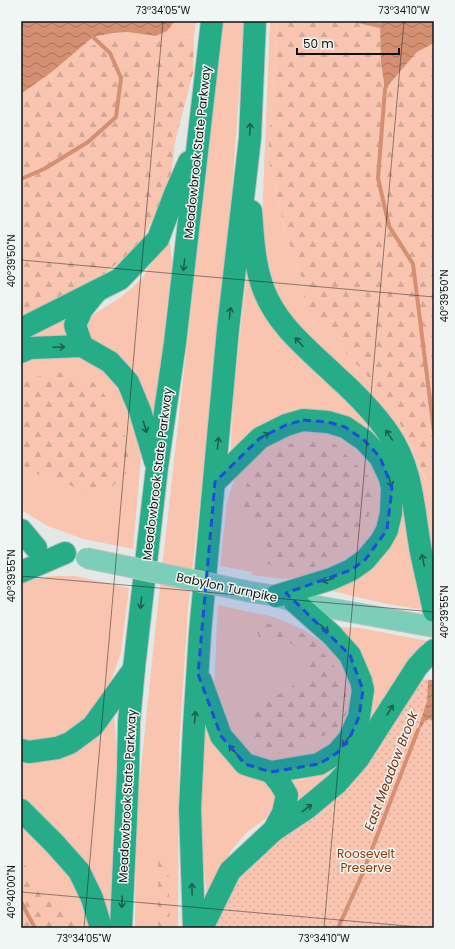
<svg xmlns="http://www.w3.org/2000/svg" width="455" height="949" font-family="Poppins,sans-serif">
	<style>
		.grass { fill: #f9c5b0 }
		.forest { fill: url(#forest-firs) }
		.park { fill: url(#park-dots) }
		.water { fill: url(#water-waves) }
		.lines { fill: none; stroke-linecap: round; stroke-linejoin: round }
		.stream { stroke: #d58f72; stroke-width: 4 }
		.primary-casing { stroke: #c1c2c1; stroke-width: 22 }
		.motorway-casing { stroke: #c1c2c1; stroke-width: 24 }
		.primary { stroke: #7dceb8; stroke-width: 20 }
		.motorway { stroke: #26ad88; stroke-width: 22 }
		.primary-bridge-casing { stroke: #c1c2c1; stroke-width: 22; stroke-linecap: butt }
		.primary-bridge { stroke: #7dceb8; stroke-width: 20 }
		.oneway { stroke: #1c604d }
		.marked { fill: #1d4ed8; fill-opacity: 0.2; stroke: #1d4ed8; stroke-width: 3; stroke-dasharray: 8 5; stroke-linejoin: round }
		.ticks { fill: none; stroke: #111312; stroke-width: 1; stroke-opacity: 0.45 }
		.labels { text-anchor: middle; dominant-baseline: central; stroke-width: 3; stroke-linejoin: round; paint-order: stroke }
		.street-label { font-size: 12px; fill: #111312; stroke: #f0f6f3 }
		.park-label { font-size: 12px; fill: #8b380b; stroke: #f0f6f3 }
		.water-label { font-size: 13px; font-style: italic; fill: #723213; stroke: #f0f6f3 }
		.neatline { fill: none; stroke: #111312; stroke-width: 1.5 }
		.ticks-label { font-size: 10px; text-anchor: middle; fill: #111312 }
	</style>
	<defs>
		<pattern id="forest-firs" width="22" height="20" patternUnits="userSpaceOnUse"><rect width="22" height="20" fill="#f9c5b0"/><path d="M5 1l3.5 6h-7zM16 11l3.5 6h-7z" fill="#d4a896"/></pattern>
		<pattern id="park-dots" width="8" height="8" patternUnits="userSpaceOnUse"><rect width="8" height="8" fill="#f9c5b0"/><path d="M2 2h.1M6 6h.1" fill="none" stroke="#d4a896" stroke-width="1.8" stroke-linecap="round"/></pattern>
		<pattern id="water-waves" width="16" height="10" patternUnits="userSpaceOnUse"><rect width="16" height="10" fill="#d58f72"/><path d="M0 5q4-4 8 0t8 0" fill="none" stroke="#ab745c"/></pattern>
	</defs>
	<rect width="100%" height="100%" fill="#e3e8e6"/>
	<g class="grass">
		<path d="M175 21H196L194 37 160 40 116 36 89 47 21 101V94L53 71 93 37 113 33 129 32 156 36 167 31Z"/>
		<path d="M223 21H245L244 28 228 243 188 609 179 747 178 928H135L136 817 155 632Z"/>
		<path d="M270 21H278L268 157 286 234 302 279 305 309 388 398 427 483V473L433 469 434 581 408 449 291 325 269 278 262 220Z"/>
		<path d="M169 233 172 263 153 438 93 345 82 325 91 316 120 298 142 279Z"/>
		<path d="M249 254 262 309 351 398 399 469 425 610 387 604 319 588 378 561 396 478 323 415 230 460 234 388Z"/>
		<path d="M72 312 73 340 21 347V339Z"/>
		<path d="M49 350 82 355 116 376 134 408 141 458 133 549 83 539 48 526 21 510V361Z"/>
		<path d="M293 429 331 430 358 444 377 465 386 501 380 532 357 560 310 577 283 579 252 575V572L220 566 227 502 235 477 258 449Z"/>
		<path d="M27 575 30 580 51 576H75L129 588 121 652 115 670 102 703 74 733 39 746 21 743V579Z"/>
		<path d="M218 605 274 617 306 631 325 645 330 642 350 669 356 691 353 722 337 747 310 763 275 766 249 756 223 727 214 688Z"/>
		<path d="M341 627 360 628 433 642 349 761 293 810 284 781 302 780 330 768 367 720 341 631Z"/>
		<path d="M114 711 117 760 109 928 21 800V758Z"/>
		<path d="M205 712 259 776 280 795 275 812 247 832 230 852 220 881 208 906 201 843V793Z"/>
		<path d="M21 825 62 862 80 889 95 928H77L21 860Z"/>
	</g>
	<g class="forest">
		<path d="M278 21H381L380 26 381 63 386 88 417 52 434 43V469L427 473 428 484 388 398 305 309 302 279 286 234 268 157Z"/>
		<path d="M116 36 160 40 194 37 193 73 175 142 170 185 143 238 128 255 90 285 47 305 21 316V101L89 47Z"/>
		<path d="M63 372 98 384 117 415 129 448 128 471 111 488 89 496 70 485 29 471 21 462V383L25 379Z"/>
		<path d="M300 441 335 444 373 481V501L365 529 331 562 299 571 258 562 267 546 261 530 241 508C244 492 251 461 267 452 275 447 290 444 300 441Z"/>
		<path d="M252 619 308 635 339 672 350 706 338 730 272 756 254 744 248 714 272 698 306 678V654L290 643 259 637Z"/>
		<path d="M163 847 168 863 170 928H158V862Z"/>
		<path d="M21 860 77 927V928H21Z"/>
	</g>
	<path class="park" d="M417 679 434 680V928H215L232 884 255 859 337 795Z"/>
	<g class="water">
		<path d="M21 21H175L167 31 156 36 128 32 113 33 93 37 53 71 21 94Z"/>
		<path d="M381 21H434V43L417 52 385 89 381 63 380 26Z"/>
		<path d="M428 680H434V723L430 719 425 721 416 735 427 701Z"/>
	</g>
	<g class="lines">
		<g class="stream">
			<path d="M359 21 380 26"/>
			<path d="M387 84 385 89 378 178 389 226 413 264 434 432"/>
			<path d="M21 179 44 169 88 142 116 117 121 78 110 53 93 37 92 32"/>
			<path d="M21 902 35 928"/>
			<path d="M338 928 362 875 418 730"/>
		</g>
		<g class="primary-casing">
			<path id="primary" d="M251 592 276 596 295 602 434 627"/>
		</g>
		<g class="motorway-casing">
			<g id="motorway">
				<path d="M251 211C253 237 254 263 263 288 277 326 308 349 336 376 355 393 374 412 389 434 414 471 413 510 421 552 425 572 430 592 434 611"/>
				<path d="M21 329 120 279 158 239 175 194 189 162"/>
				<path d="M82 346 75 325 82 309 96 292"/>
				<path d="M21 352 30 348 82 346 110 362 128 382 140 411 155 461"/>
				<path d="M215 482 260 438 286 425 303 420 328 422 345 427 364 440 380 457 390 478 392 488 391 513 387 530 381 541 365 560 351 570 331 579 276 596"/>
				<path d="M21 530 36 548"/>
				<path d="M21 572 65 553"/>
				<path d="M201 681 221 736 245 764 271 772 319 764 337 753 349 739 359 717 363 690 361 681 350 655 332 635 295 602"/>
				<path d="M21 750 29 752 57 748 70 743 93 726 134 669"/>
				<path d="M271 772 280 783 287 795 283 813 274 830"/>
				<path d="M21 810 54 843 79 871 92 898 101 928"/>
				<path d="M121 928 128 772 129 722 134 668 157 467 175 343 212 21"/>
				<path d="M194 928 190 809 194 727 200 633 228 329 250 138 255 21"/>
				<path d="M202 928 230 871 274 830 307 808 337 783 358 759 417 667 426 657 434 650"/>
			</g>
		</g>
		<use href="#primary" class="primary"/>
		<use href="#motorway" class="motorway"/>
		<g class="primary-bridge-casing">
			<path id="primary-bridge" d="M86 558 251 592"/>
		</g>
		<use href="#primary-bridge" class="primary-bridge"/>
	</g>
	<defs><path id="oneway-shaft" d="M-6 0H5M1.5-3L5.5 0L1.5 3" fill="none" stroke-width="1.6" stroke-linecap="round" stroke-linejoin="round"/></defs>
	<g class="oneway">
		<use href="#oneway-shaft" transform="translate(250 129) rotate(-87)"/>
		<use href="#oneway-shaft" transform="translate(184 265) rotate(97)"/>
		<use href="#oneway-shaft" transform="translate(230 313) rotate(-84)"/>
		<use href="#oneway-shaft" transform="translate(299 342) rotate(-132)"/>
		<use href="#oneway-shaft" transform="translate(59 347) rotate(-2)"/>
		<use href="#oneway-shaft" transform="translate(145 427) rotate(73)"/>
		<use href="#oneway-shaft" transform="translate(389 435) rotate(-123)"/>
		<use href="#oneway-shaft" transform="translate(264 436) rotate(-30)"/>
		<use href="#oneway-shaft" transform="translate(218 443) rotate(-85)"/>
		<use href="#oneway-shaft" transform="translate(390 481) rotate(74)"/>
		<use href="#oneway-shaft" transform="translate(423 560) rotate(-102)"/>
		<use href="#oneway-shaft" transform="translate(328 580) rotate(161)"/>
		<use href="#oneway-shaft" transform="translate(141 603) rotate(96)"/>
		<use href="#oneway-shaft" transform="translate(324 628) rotate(42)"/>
		<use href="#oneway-shaft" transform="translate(390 710) rotate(-58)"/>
		<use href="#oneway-shaft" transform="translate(195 717) rotate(-85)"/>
		<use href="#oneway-shaft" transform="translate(346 741) rotate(128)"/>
		<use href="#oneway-shaft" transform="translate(233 750) rotate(-132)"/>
		<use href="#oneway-shaft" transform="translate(307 808) rotate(-37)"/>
		<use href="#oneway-shaft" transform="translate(192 889) rotate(-92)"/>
		<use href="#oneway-shaft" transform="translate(122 902) rotate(93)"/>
	</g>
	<path class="marked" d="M303 420 328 422 345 427 364 440 380 457 392 488 387 530 365 560 351 570 286 593 350 655 363 690 359 717 349 739 337 753 319 764 271 772 245 764 221 736 198 674 215 482 260 438 286 425Z"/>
	<path class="ticks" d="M21 260 434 297M21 576 434 612M21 892 430 928M84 928 163 21M324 928 404 21"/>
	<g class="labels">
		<g class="street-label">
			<text transform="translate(197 152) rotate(-84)">Meadowbrook State Parkway</text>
			<text transform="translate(157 474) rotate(-83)">Meadowbrook State Parkway</text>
			<text transform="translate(227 587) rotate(12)">Babylon Turnpike</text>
			<text transform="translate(127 796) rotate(-87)">Meadowbrook State Parkway</text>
		</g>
		<g class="park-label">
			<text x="366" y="853">Roosevelt<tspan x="366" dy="14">Preserve</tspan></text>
		</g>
		<g class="water-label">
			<text transform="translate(391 771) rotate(-69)">East Meadow Brook</text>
		</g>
	</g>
	<rect width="455" height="949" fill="none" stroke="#f0f6f3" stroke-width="44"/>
	<path d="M297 48v6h102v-6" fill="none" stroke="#111312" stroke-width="2"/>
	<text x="303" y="48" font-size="12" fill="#111312" stroke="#f0f6f3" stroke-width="3" paint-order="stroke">50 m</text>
	<rect x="22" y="22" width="411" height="905" class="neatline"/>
	<g class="ticks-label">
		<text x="163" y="14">73°34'05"W</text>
		<text x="404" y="14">73°34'10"W</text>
		<text transform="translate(11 261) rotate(-90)" y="4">40°39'50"N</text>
		<text transform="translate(444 296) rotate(-90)" y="4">40°39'50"N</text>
		<text transform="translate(11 576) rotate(-90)" y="4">40°39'55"N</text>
		<text transform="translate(444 612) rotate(-90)" y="4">40°39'55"N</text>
		<text transform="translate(11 892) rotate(-90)" y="4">40°40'00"N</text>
		<text x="84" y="942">73°34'05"W</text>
		<text x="324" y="942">73°34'10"W</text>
	</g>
</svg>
